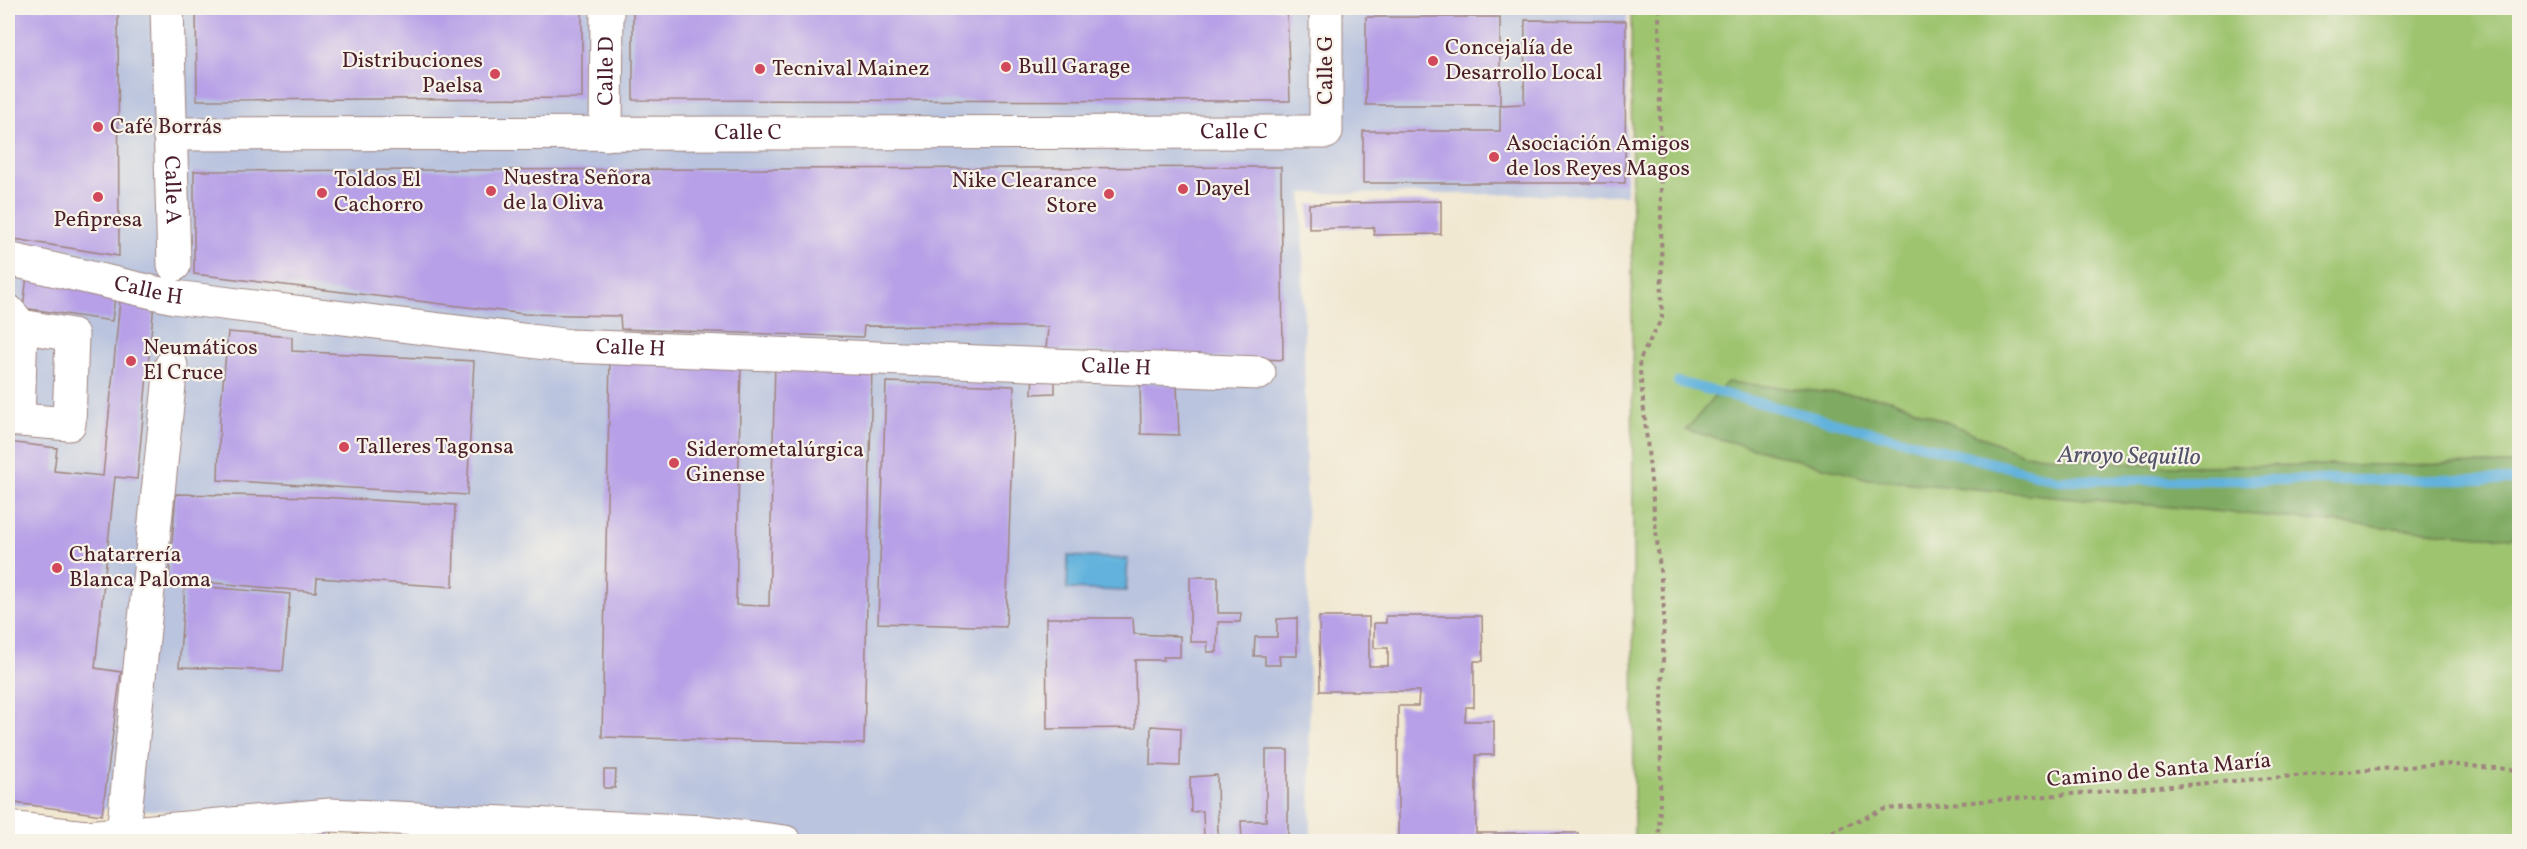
<svg xmlns="http://www.w3.org/2000/svg" width="2527" height="849" font-family="Vollkorn,serif">
	<style>
		.industrial { fill: #bac4de }
		.green { fill: #9ec46f; stroke: #74724d; stroke-width: 1.5 }
		.forest { fill: #7eaa62; stroke: #646446; stroke-width: 1.5 }
		.water { fill: #62b2dd; stroke: #566884; stroke-width: 1.5 }
		.lines { fill: none; stroke-linecap: round; stroke-linejoin: round }
		.stream { stroke: #62b2dd; stroke-width: 10 }
		.building { fill: #b7a0e7 }
		.minor-casing { stroke: #9e847e; stroke-width: 35 }
		.path { stroke: #9e847e; stroke-width: 4; stroke-dasharray: 4.5 4.5; stroke-linecap: butt }
		.minor { stroke: #fff; stroke-width: 33 }
		.poi-dot { fill: #d1495b; stroke: #f7f3e8; stroke-width: 2 }
		.labels { text-anchor: middle; dominant-baseline: central; stroke-width: 4.5; stroke-linejoin: round; paint-order: stroke }
		.poi-label { font-size: 22px; fill: #4a1f2b; stroke: #f7f3e8; text-anchor: start }
		.street-label { font-size: 22px; fill: #4a1f2b; stroke: #f7f3e8 }
		.water-label { font-size: 24px; font-style: italic; fill: #525269; stroke: #f7f3e8 }
	</style>
	<rect width="100%" height="100%" fill="#f7f3e8"/>
	<filter id="ink" filterUnits="userSpaceOnUse"><feTurbulence type="fractalNoise" baseFrequency=".0167" numOctaves="2"/><feDisplacementMap in="SourceGraphic" scale="12" xChannelSelector="R" yChannelSelector="G"/><feConvolveMatrix kernelMatrix="1 2 1 2 8 2 1 2 1" color-interpolation-filters="sRGB"/></filter>
	<filter id="wash" filterUnits="userSpaceOnUse"><feTurbulence type="fractalNoise" baseFrequency=".008" numOctaves="4" result="noise"/><feDisplacementMap in="SourceGraphic" scale="24" xChannelSelector="R" yChannelSelector="G"/><feGaussianBlur stdDeviation="1.35" result="paint"/><feColorMatrix in="noise" values="0 0 0 0 0 0 0 0 0 0 0 0 0 0 0 0 0 1.4 0 .05"/><feComposite in="paint" operator="in"/></filter>
	<g filter="url(#wash)">
		<rect width="100%" height="100%" fill="#f1e8d1"/>
		<path class="industrial" d="M8 8H1627L1626 195 1302 193 1311 841 576 842 432 820 8 805Z"/>
		<path class="green" d="M1631 8H2519V841H1634Z"/>
		<path class="forest" d="M1727 382 1891 399 2023 454 2162 466 2519 464V537L2481 536 1869 479 1686 430Z"/>
		<path class="water" d="M1068 556 1128 559 1126 591 1067 589Z"/>
		<g class="lines">
			<path class="stream" d="M1678 382 2058 480H2520"/>
		</g>
		<g id="blocks">
			<g class="building">
				<path d="M8 8H118L119 256 8 238Z"/>
				<path d="M196 8H582V98L197 100Z"/>
				<path d="M633 8H1287L1290 101 633 100Z"/>
				<rect x="1366" y="17" width="134" height="88"/>
				<path d="M1525 20 1626 21 1625 183H1363V131H1500V105L1524 104Z"/>
				<path d="M1281 167 1283 360 1046 349 1048 327 864 326 863 337 621 329 620 316 525 314 194 274V171Z"/>
				<path d="M1441 201V234L1374 235V227L1309 229V204Z"/>
				<path d="M27 276 116 289 112 321 23 308Z"/>
				<path d="M120 300 154 304 137 479 115 477 95 668 121 672 102 815 8 802V442L57 448 54 471 103 476Z"/>
				<path d="M228 332 292 337V351L474 361 467 495 218 480 220 414Z"/>
				<path d="M610 357 741 360 736 605 769 606 775 361 872 363 864 744 602 737Z"/>
				<path d="M1033 371 1055 373V393L1032 394Z"/>
				<path d="M886 382 1014 386 1006 627 878 623Z"/>
				<path d="M1140 382 1177 386 1179 435 1141 434Z"/>
				<path d="M176 494 320 497 455 505 453 587 317 578 316 592 169 579Z"/>
				<path d="M1190 577H1218V613H1241L1240 622H1218L1217 652H1207L1208 642H1190Z"/>
				<path d="M185 585 290 594 283 671 179 667Z"/>
				<path d="M1386 616H1482L1483 661H1474V707H1466L1465 721H1494V755H1476V833H1578V842H1398V706H1418L1419 691H1320L1319 617H1369V666H1388V648H1374V623H1386Z"/>
				<path d="M1046 618H1133L1134 634 1180 636V657H1163L1164 660H1135L1136 728 1047 729Z"/>
				<path d="M1297 618V656H1279L1280 665H1265V656H1254L1255 637H1277V619Z"/>
				<path d="M1151 726 1181 728 1180 766 1150 765Z"/>
				<path d="M1266 750H1288V842H1242L1241 821H1266Z"/>
				<path d="M604 770H616L615 788H604Z"/>
				<path d="M1217 775 1218 837 1204 838 1203 811 1191 812 1190 777Z"/>
				<path d="M331 826V842H272L271 834Z"/>
			</g>
		</g>
	</g>
	<g filter="url(#ink)">
		<use href="#blocks" fill-opacity="0" stroke="#9e847e" stroke-width="1.5"/>
		<g class="lines">
			<g class="minor-casing">
				<g id="minor">
					<path id="s1" d="M167 8 174 265"/>
					<path id="s2" d="M169 134 1326 132V8"/>
					<path id="s3" d="M606 134 607 8"/>
					<path id="s4" d="M8 259 174 297 570 346 1259 373"/>
					<path d="M8 311 21 326 72 335 69 424 8 419"/>
					<path d="M18 419 21 326"/>
					<path d="M8 828 86 837 330 815 706 832 785 842"/>
					<path d="M123 833 171 366"/>
				</g>
			</g>
			<g class="path">
				<path d="M1659 8 1662 318 1639 361 1664 610 1659 842"/>
				<path d="M1807 842 1885 809 2444 764 2520 770"/>
			</g>
			<use href="#minor" class="minor"/>
		</g>
	</g>
	<g class="poi-dot">
		<circle cx="1433" cy="61" r="6"/>
		<circle cx="1006" cy="67" r="6"/>
		<circle cx="760" cy="69" r="6"/>
		<circle cx="495" cy="74" r="6"/>
		<circle cx="98" cy="127" r="6"/>
		<circle cx="1494" cy="157" r="6"/>
		<circle cx="1183" cy="189" r="6"/>
		<circle cx="491" cy="191" r="6"/>
		<circle cx="322" cy="193" r="6"/>
		<circle cx="1109" cy="194" r="6"/>
		<circle cx="98" cy="197" r="6"/>
		<circle cx="131" cy="361" r="6"/>
		<circle cx="344" cy="447" r="6"/>
		<circle cx="674" cy="463" r="6"/>
		<circle cx="57" cy="568" r="6"/>
	</g>
	<g class="labels">
		<g class="poi-label">
			<text x="1445" y="48">Concejalía de<tspan x="1445" dy="25">Desarrollo Local</tspan></text>
			<text x="483" y="61" text-anchor="end">Distribuciones<tspan x="483" dy="25">Paelsa</tspan></text>
			<text x="1018" y="67">Bull Garage</text>
			<text x="772" y="69">Tecnival Mainez</text>
			<text x="110" y="127">Café Borrás</text>
			<text x="1506" y="144">Asociación Amigos<tspan x="1506" dy="25">de los Reyes Magos</tspan></text>
			<text x="503" y="178">Nuestra Señora<tspan x="503" dy="25">de la Oliva</tspan></text>
			<text x="334" y="180">Toldos El<tspan x="334" dy="25">Cachorro</tspan></text>
			<text x="1097" y="181" text-anchor="end">Nike Clearance<tspan x="1097" dy="25">Store</tspan></text>
			<text x="1195" y="189">Dayel</text>
			<text x="98" y="220" text-anchor="middle">Pefipresa</text>
			<text x="143" y="348">Neumáticos<tspan x="143" dy="25">El Cruce</tspan></text>
			<text x="356" y="447">Talleres Tagonsa</text>
			<text x="686" y="450">Siderometalúrgica<tspan x="686" dy="25">Ginense</tspan></text>
			<text x="69" y="555">Chatarrería<tspan x="69" dy="25">Blanca Paloma</tspan></text>
		</g>
		<g class="street-label">
			<text transform="translate(1326 70) rotate(-90)">Calle G</text>
			<text stroke="none"><textPath href="#s3" startOffset="63">Calle D</textPath></text>
			<text stroke="none"><textPath href="#s2" startOffset="1065">Calle C</textPath></text>
			<text stroke="none"><textPath href="#s2" startOffset="579">Calle C</textPath></text>
			<text stroke="none"><textPath href="#s1" startOffset="182">Calle A</textPath></text>
			<text stroke="none"><textPath href="#s4" startOffset="144">Calle H</textPath></text>
			<text stroke="none"><textPath href="#s4" startOffset="630">Calle H</textPath></text>
			<text stroke="none"><textPath href="#s4" startOffset="1116">Calle H</textPath></text>
			<text transform="translate(2159 771) rotate(-5)">Camino de Santa María</text>
		</g>
		<g class="water-label">
			<text transform="translate(2129 457) rotate(1)">Arroyo Sequillo</text>
		</g>
	</g>
	<rect width="2527" height="849" fill="none" stroke="#f7f3e8" stroke-width="30"/>
</svg>
